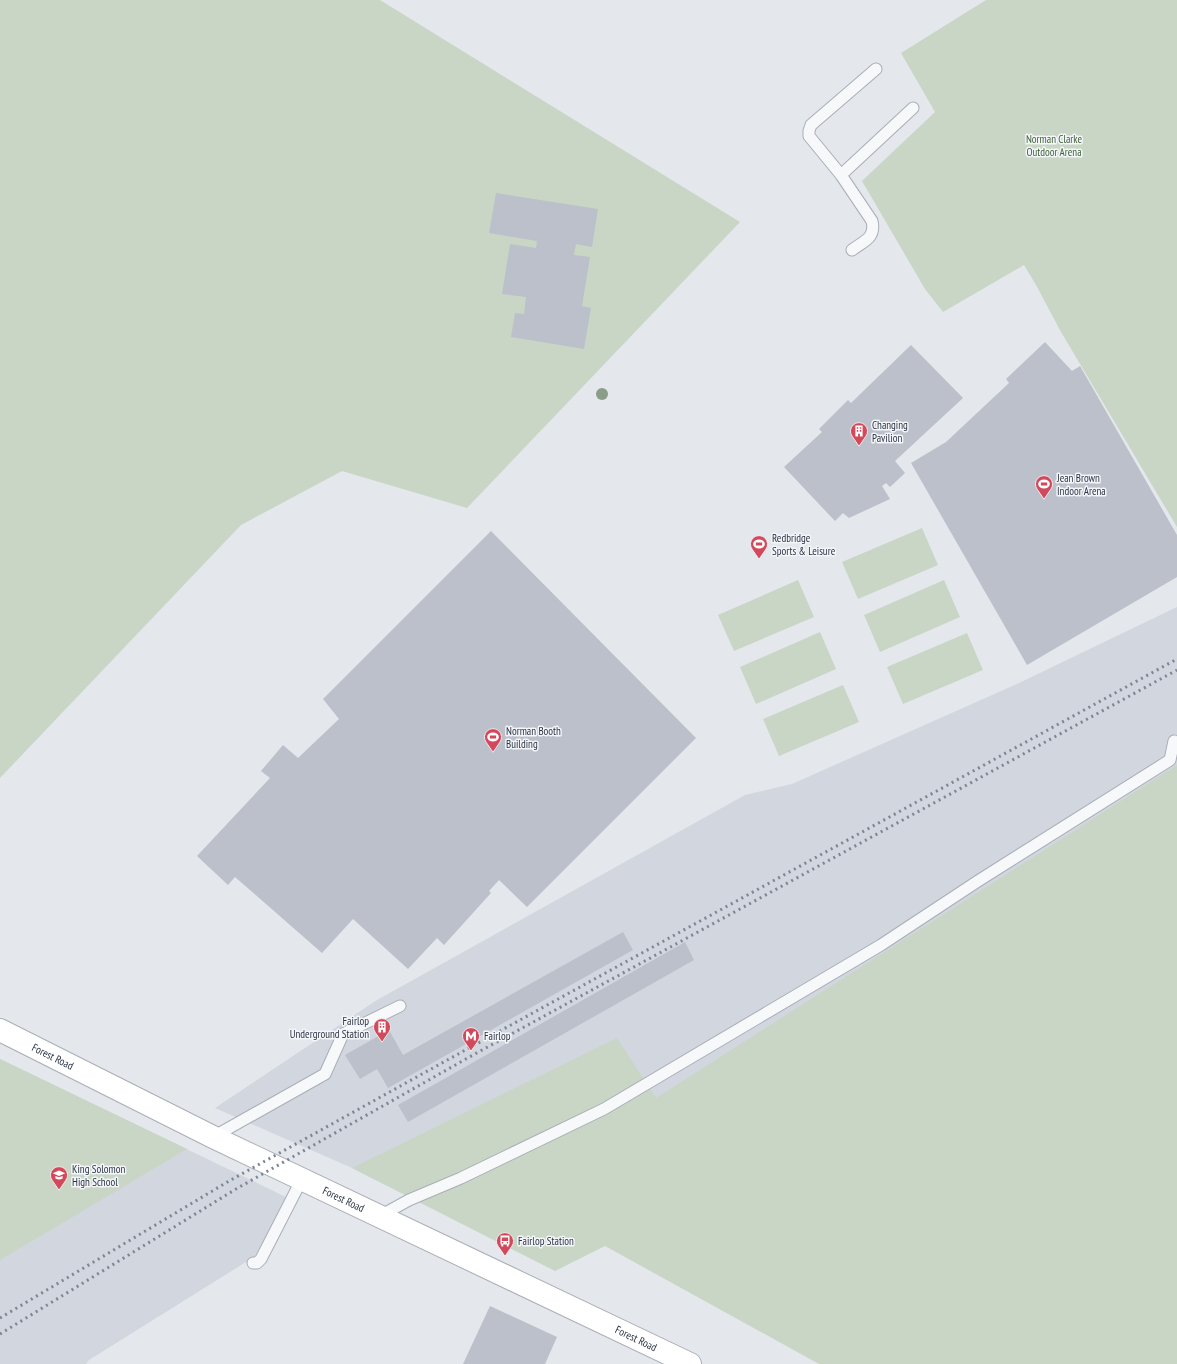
<svg xmlns="http://www.w3.org/2000/svg" width="1177" height="1364" font-family="'PT Sans Narrow',sans-serif">
	<style>
		.built { fill: #d2d6de }
		.green { fill: #c9d6c5 }
		.building { fill: #bbc0ca }
		.lines { fill: none; stroke-linecap: round; stroke-linejoin: round }
		.lane-casing { stroke: #a9aeb7; stroke-width: 13 }
		.secondary-casing { stroke: #a9aeb7; stroke-width: 24 }
		.lane { stroke: #f7f8fa; stroke-width: 11 }
		.secondary { stroke: #fff; stroke-width: 22 }
		.rail { stroke: #7d8696; stroke-width: 3; stroke-dasharray: 2 4; stroke-linecap: butt }
		.tree { fill: #899d89 }
		.labels { text-anchor: middle; dominant-baseline: central; stroke-width: 3; stroke-linejoin: round; paint-order: stroke }
		.park-label { font-size: 11px; fill: #3f6138; stroke: #f4f6f9 }
		.poi-label { font-size: 11px; fill: #2b3445; stroke: #f4f6f9; text-anchor: start }
		.street-label { font-size: 11px; fill: #2b3445; stroke: #f4f6f9 }
	</style>
	<rect width="100%" height="100%" fill="#e4e7ec"/>
	<g class="built">
		<path d="M1177 607V832L490 1238 352 1168 215 1108 377 1000 745 795 792 784 1019 683Z"/>
		<path d="M0 1059 290 1199 254 1257 89 1360 86 1364H0Z"/>
	</g>
	<g class="green">
		<path d="M0 0H380L740 222 467 508 342 471 241 525 0 778Z"/>
		<path d="M986 0H1177V527L1061 332 1036 285 1024 265 943 312 925 289 862 181 935 112 901 53Z"/>
		<path d="M922 528 938 565 858 599 842 562Z"/>
		<path d="M798 580 814 617 734 651 718 615Z"/>
		<path d="M944 580 960 617 880 652 864 615Z"/>
		<path d="M820 632 836 669 756 704 740 667Z"/>
		<path d="M967 633 983 670 903 704 887 667Z"/>
		<path d="M843 685 859 722 779 756 763 719Z"/>
		<path d="M1177 765V1364H819L605 1246 555 1271 352 1168 617 1038 656 1098Z"/>
		<path d="M0 1059 187 1149 0 1260Z"/>
	</g>
	<g class="building">
		<path d="M496 193 598 209 592 247 576 244 574 255 590 257 582 306 591 308 584 349 511 337 515 313 524 314 526 297 502 294 510 244 536 248 537 241 489 233Z"/>
		<path d="M1045 342 1072 371 1080 366 1177 535V577L1027 665 911 463 946 442 1009 383 1006 379Z"/>
		<path d="M911 345 963 398 895 461 905 473 890 487 886 483 882 486 890 499 849 518 843 513 835 521 784 467 822 432 819 429 848 400 851 403Z"/>
		<path d="M491 531 696 738 527 907 499 880 489 891 491 893 444 945 437 938 408 969 353 919 322 953 235 877 228 885 197 856 270 778 261 771 283 745 298 758 339 719 323 699Z"/>
		<path d="M623 932 633 950 388 1088 377 1069 360 1079 345 1055 389 1030 403 1055Z"/>
		<path d="M685 942 694 960 408 1122 398 1105Z"/>
		<path d="M490 1306 557 1337 545 1364H463Z"/>
	</g>
	<g class="lines">
		<g class="lane-casing">
			<g id="lane">
				<path d="M841 175 913 108"/>
				<path d="M852 250C864 241 876 238 872 221L841 175 809 136V131L811 125 876 69"/>
				<path d="M213 1137 325 1074 343 1034 400 1006"/>
				<path d="M380 1216 409 1200 461 1178 604 1109 881 945 978 881 1170 760 1174 741"/>
				<path d="M253 1263H257L261 1259 302 1179"/>
			</g>
		</g>
		<g class="secondary-casing">
			<g id="secondary">
				<path id="s1" d="M0 1030 213 1137 690 1364"/>
			</g>
		</g>
		<use href="#lane" class="lane"/>
		<use href="#secondary" class="secondary"/>
		<g class="rail">
			<path d="M0 1318 229 1181 469 1048 1177 659"/>
			<path d="M0 1334 236 1189 473 1055 1177 670"/>
		</g>
	</g>
	<circle class="tree" cx="602" cy="394" r="6"/>
	<defs>
		<g id="building-pin" transform="scale(0.9)"><path d="M0 17L-7.5 6A9.5 9.5 0 1 1 7.5 6Z" fill="#d1495b" stroke="#f4f6f9"/><path d="M-4-6H4V6H1V3H-1V6H-4ZM-2.5-4.3h1.7v1.8h-1.7ZM.8-4.3h1.7v1.8H.8ZM-2.5-1h1.7V.8h-1.7ZM.8-1h1.7V.8H.8Z" fill="#fff"/></g>
		<g id="stadium-pin" transform="scale(0.9)"><path d="M0 17L-7.5 6A9.5 9.5 0 1 1 7.5 6Z" fill="#d1495b" stroke="#f4f6f9"/><path d="M0-5a6.5 5 0 1 0 0 10a6.5 5 0 1 0 0-10ZM-3.5-1.8h7v3.6h-7Z" fill="#fff"/></g>
		<g id="metro-pin" transform="scale(0.9)"><path d="M0 17L-7.5 6A9.5 9.5 0 1 1 7.5 6Z" fill="#d1495b" stroke="#f4f6f9"/><path d="M-5.5 5V-5H-3L0 0L3-5H5.5V5H3V-.5L0 4L-3-.5V5Z" fill="#fff"/></g>
		<g id="school-pin" transform="scale(0.9)"><path d="M0 17L-7.5 6A9.5 9.5 0 1 1 7.5 6Z" fill="#d1495b" stroke="#f4f6f9"/><path d="M0-5L7-2L0 1L-7-2ZM-4 1L0 2.5L4 1V4Q0 6-4 4Z" fill="#fff"/></g>
		<g id="bus-pin" transform="scale(0.9)"><path d="M0 17L-7.5 6A9.5 9.5 0 1 1 7.5 6Z" fill="#d1495b" stroke="#f4f6f9"/><path d="M-5-6H5V4H4V6H2V4H-2V6H-4V4H-5ZM-3.5-4V0h7V-4ZM-3.5 1.2v1.5H-2V1.2ZM2 1.2v1.5H3.5V1.2Z" fill="#fff"/></g>
	</defs>
	<g fill-rule="evenodd">
		<use href="#building-pin" x="859" y="431"/>
		<use href="#stadium-pin" x="1044" y="484"/>
		<use href="#stadium-pin" x="759" y="544"/>
		<use href="#stadium-pin" x="493" y="737"/>
		<use href="#building-pin" x="382" y="1027"/>
		<use href="#metro-pin" x="471" y="1036"/>
		<use href="#school-pin" x="59" y="1175"/>
		<use href="#bus-pin" x="505" y="1241"/>
	</g>
	<g class="labels">
		<g class="park-label">
			<text x="1054" y="139">Norman Clarke<tspan x="1054" dy="13">Outdoor Arena</tspan></text>
		</g>
		<g class="poi-label">
			<text x="872" y="425">Changing<tspan x="872" dy="13">Pavilion</tspan></text>
			<text x="1057" y="478">Jean Brown<tspan x="1057" dy="13">Indoor Arena</tspan></text>
			<text x="772" y="538">Redbridge<tspan x="772" dy="13">Sports &amp; Leisure</tspan></text>
			<text x="506" y="731">Norman Booth<tspan x="506" dy="13">Building</tspan></text>
			<text x="369" y="1021" text-anchor="end">Fairlop<tspan x="369" dy="13">Underground Station</tspan></text>
			<text x="484" y="1036">Fairlop</text>
			<text x="72" y="1169">King Solomon<tspan x="72" dy="13">High School</tspan></text>
			<text x="518" y="1241">Fairlop Station</text>
		</g>
		<g class="street-label">
			<text stroke="none"><textPath href="#s1" startOffset="59">Forest Road</textPath></text>
			<text stroke="none"><textPath href="#s1" startOffset="383">Forest Road</textPath></text>
			<text stroke="none"><textPath href="#s1" startOffset="707">Forest Road</textPath></text>
		</g>
	</g>
</svg>
